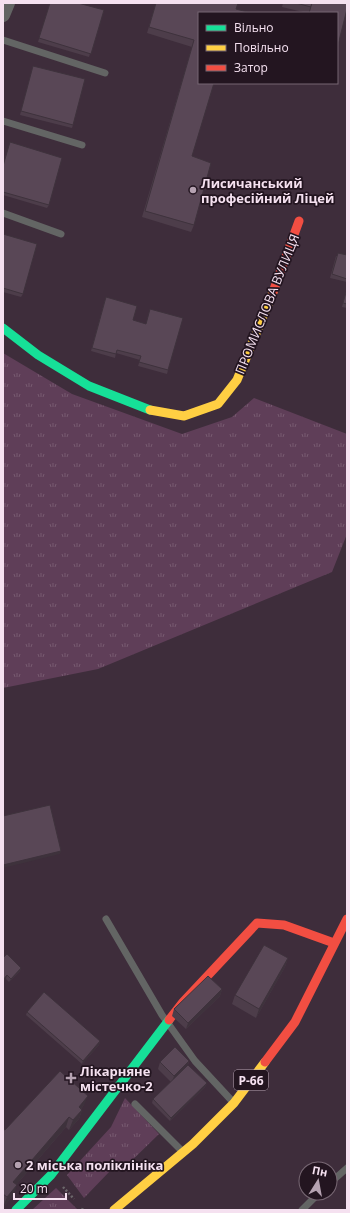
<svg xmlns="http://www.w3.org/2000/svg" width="350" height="1213" font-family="'Open Sans',sans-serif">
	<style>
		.grass { fill: url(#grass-tufts) }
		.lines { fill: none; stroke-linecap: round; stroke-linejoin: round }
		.path { stroke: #6c676b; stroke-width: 2.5; stroke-dasharray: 2 2; stroke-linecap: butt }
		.lane { stroke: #636564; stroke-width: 7 }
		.street { stroke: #636564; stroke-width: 14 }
		.fast { stroke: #16e098; stroke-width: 9 }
		.slow { stroke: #ffcf43; stroke-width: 9 }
		.jam { stroke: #f24e42; stroke-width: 9 }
		.wall { fill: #4d3d4a }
		.shaded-wall { fill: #3e323c }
		.building { fill: #594756; stroke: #3e323c }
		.poi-dot { fill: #b5a2b1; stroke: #231520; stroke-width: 1.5 }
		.labels { text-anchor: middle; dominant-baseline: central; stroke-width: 3.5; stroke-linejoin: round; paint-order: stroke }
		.shield { fill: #231520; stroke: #b6a4b2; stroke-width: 1 }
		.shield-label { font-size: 12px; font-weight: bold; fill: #f5e1f0 }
		.poi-label { font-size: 13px; font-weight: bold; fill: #f5e1f0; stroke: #231520; text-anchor: start }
		.street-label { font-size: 13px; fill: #f5e1f0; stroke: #231520 }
	</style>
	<defs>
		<pattern id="grass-tufts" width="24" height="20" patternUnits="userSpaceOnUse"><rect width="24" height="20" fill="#5f3e58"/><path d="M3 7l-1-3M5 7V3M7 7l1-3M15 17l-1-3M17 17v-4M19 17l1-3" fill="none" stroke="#775a70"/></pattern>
	</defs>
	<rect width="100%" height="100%" fill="#3e2d3b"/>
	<g class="grass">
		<path d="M3 353 72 394 182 434 232 417 254 398 347 434V534L332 572 98 669 3 688Z"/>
		<path d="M125 1098 159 1134 121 1171H110L84 1198 67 1175 111 1127Z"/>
		<path d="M56 1188 78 1210H32Z"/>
	</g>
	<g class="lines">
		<g class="path">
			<path d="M63 1187 74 1199"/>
			<path d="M82 1210 83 1208"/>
		</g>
		<g class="lane">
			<path d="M3 40 105 73"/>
			<path d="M3 121 82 145"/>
			<path d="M3 213 61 234"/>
			<path d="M106 919 162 1015 195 1061 233 1102"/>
			<path d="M135 1104 181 1150"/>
			<path d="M330 1183 347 1168"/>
			<path d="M302 1210 319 1193"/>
		</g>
		<path class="street" d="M3 15 8 3"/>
		<g class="fast">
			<path d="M3 328 38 355 89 386 150 410"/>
			<path d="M16 1210 51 1175 169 1020"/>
		</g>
		<g class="slow">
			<path d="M150 410 184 416 218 404 237 380 273 292"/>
			<path d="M114 1210 193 1144 234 1103 265 1062"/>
		</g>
		<g class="jam">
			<path d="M273 292 299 221"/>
			<path d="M169 1020 183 1002 257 923 284 925 334 943"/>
			<path d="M265 1062 295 1022 347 919"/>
		</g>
	</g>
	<g class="wall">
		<path d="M50 3 104 10 89 57 38 42Z"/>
		<path d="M156 3H238L199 13 192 156 194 225 191 232 142 217 192 47 147 33Z"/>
		<path d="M283 3H347L337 13H307L282 7Z"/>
		<path d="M33 66 73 125 72 128 20 115Z"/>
		<path d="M3 165 49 205 47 208 3 195Z"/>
		<path d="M3 234 23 294 21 297 3 292Z"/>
		<path d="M347 255V282L330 278 336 256Z"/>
		<path d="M347 288V308L342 307Z"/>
		<path d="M105 300 133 320 168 370 167 374 138 366 140 360 116 353 115 358 91 351Z"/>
		<path d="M3 958 21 968 20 971 9 982 6 979Z"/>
		<path d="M288 958 285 967 256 1018 232 1004 235 995Z"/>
		<path d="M222 989 220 996 186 1029 172 1016 174 1009Z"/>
		<path d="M27 1012 100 1041 99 1045 82 1064 26 1015Z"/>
		<path d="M189 1061 188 1065 207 1083 205 1087 170 1121 152 1103 153 1099 171 1082 158 1069 160 1062Z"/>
		<path d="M84 1105 81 1109 82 1110 79 1119 69 1130 66 1127 16 1185 14 1195 3 1207V1129L5 1130Z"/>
	</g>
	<g class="shaded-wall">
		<path d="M61 851 60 854 3 868V865Z"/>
		<path d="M288 958 285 967 256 1018 259 1009Z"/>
		<path d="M21 968 20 971 9 982 11 979Z"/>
		<path d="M7 975 6 979 3 982V980Z"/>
		<path d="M222 989 220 996 186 1029 188 1023Z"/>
		<path d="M100 1041 99 1045 82 1064 83 1061Z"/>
		<path d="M189 1061 187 1068 172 1083 174 1076Z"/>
		<path d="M207 1083 205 1087 170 1121 171 1118Z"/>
		<path d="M88 1096 84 1105 75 1116 79 1107Z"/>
		<path d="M82 1110 79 1119 69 1130 73 1120Z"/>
		<path d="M69 1117 66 1127 10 1192 13 1182Z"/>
		<path d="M17 1185 14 1195 3 1207 7 1197Z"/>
	</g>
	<g class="building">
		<path d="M50 3H78L104 10 91 54 39 38Z"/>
		<path d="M156 3H238L236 9 251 13H199V83H214L192 156 211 163 194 225 145 211 194 40 149 27Z"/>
		<path d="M296 3H312L311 7Z"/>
		<path d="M312 3H347V9L337 49V13H309Z"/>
		<path d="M33 66 85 79 73 125 21 111Z"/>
		<path d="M10 142 62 158 49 205 3 192V166Z"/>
		<path d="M3 234 37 244 23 294 3 288Z"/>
		<path d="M338 253 347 255V279L332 274Z"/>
		<path d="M347 289V304L343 303Z"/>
		<path d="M106 297 137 306 133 320 146 324 150 309 183 318 168 370 139 362 141 356 117 350 116 354 92 348Z"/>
		<path d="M50 805 61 851 3 865V816Z"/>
		<path d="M264 945 288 958 259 1009 235 995Z"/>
		<path d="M7 954 21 968 11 979 7 975 3 980V958Z"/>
		<path d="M208 976 222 989 188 1023 174 1009Z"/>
		<path d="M44 992 100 1041 83 1061 27 1012Z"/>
		<path d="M175 1047 189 1061 174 1076 160 1062Z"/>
		<path d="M188 1065 207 1083 171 1118 153 1099Z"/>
		<path d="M60 1071 88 1096 79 1107 82 1110 73 1120 69 1117 13 1182 17 1185 7 1197 3 1194V1129L5 1130Z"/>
	</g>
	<g class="poi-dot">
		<circle cx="193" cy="190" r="4"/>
		<path d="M69 1072h4v4h4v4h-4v4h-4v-4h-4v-4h4z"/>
		<circle cx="18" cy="1165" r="4"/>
	</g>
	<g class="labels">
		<rect class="shield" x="234" y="1070" width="34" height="20" rx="3"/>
		<g class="shield-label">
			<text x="251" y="1080">Р-66</text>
		</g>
		<g class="poi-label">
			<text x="201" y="183">Лисичанський<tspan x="201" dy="15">професійний Ліцей</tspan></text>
			<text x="80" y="1071">Лікарняне<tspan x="80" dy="15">містечко-2</tspan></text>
			<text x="26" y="1165">2 міська поліклініка</text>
		</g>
		<g class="street-label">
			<text transform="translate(267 304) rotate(-68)">ПРОМИСЛОВА ВУЛИЦЯ</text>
		</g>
	</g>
	<rect width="350" height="1213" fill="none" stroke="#f5e1f0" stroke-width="8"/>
	<rect x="198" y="12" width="140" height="72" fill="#231520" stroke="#776773"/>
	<rect x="206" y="25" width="20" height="6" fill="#16e098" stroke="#776773"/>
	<text x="234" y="32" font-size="12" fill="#f5e1f0">Вільно</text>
	<rect x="206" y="45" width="20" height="6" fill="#ffcf43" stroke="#776773"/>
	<text x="234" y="52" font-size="12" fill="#f5e1f0">Повільно</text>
	<rect x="206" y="65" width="20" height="6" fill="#f24e42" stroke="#776773"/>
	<text x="234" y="72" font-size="12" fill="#f5e1f0">Затор</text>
	<g transform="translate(318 1181) rotate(11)"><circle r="19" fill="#231520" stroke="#776773"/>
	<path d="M0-3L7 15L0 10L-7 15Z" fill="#b5a2b1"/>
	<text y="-6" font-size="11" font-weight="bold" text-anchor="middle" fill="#f5e1f0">Пн</text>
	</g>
	<path d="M14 1193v6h52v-6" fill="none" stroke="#f5e1f0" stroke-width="2"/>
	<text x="20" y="1193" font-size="12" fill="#f5e1f0" stroke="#231520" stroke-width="3" paint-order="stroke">20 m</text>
</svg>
